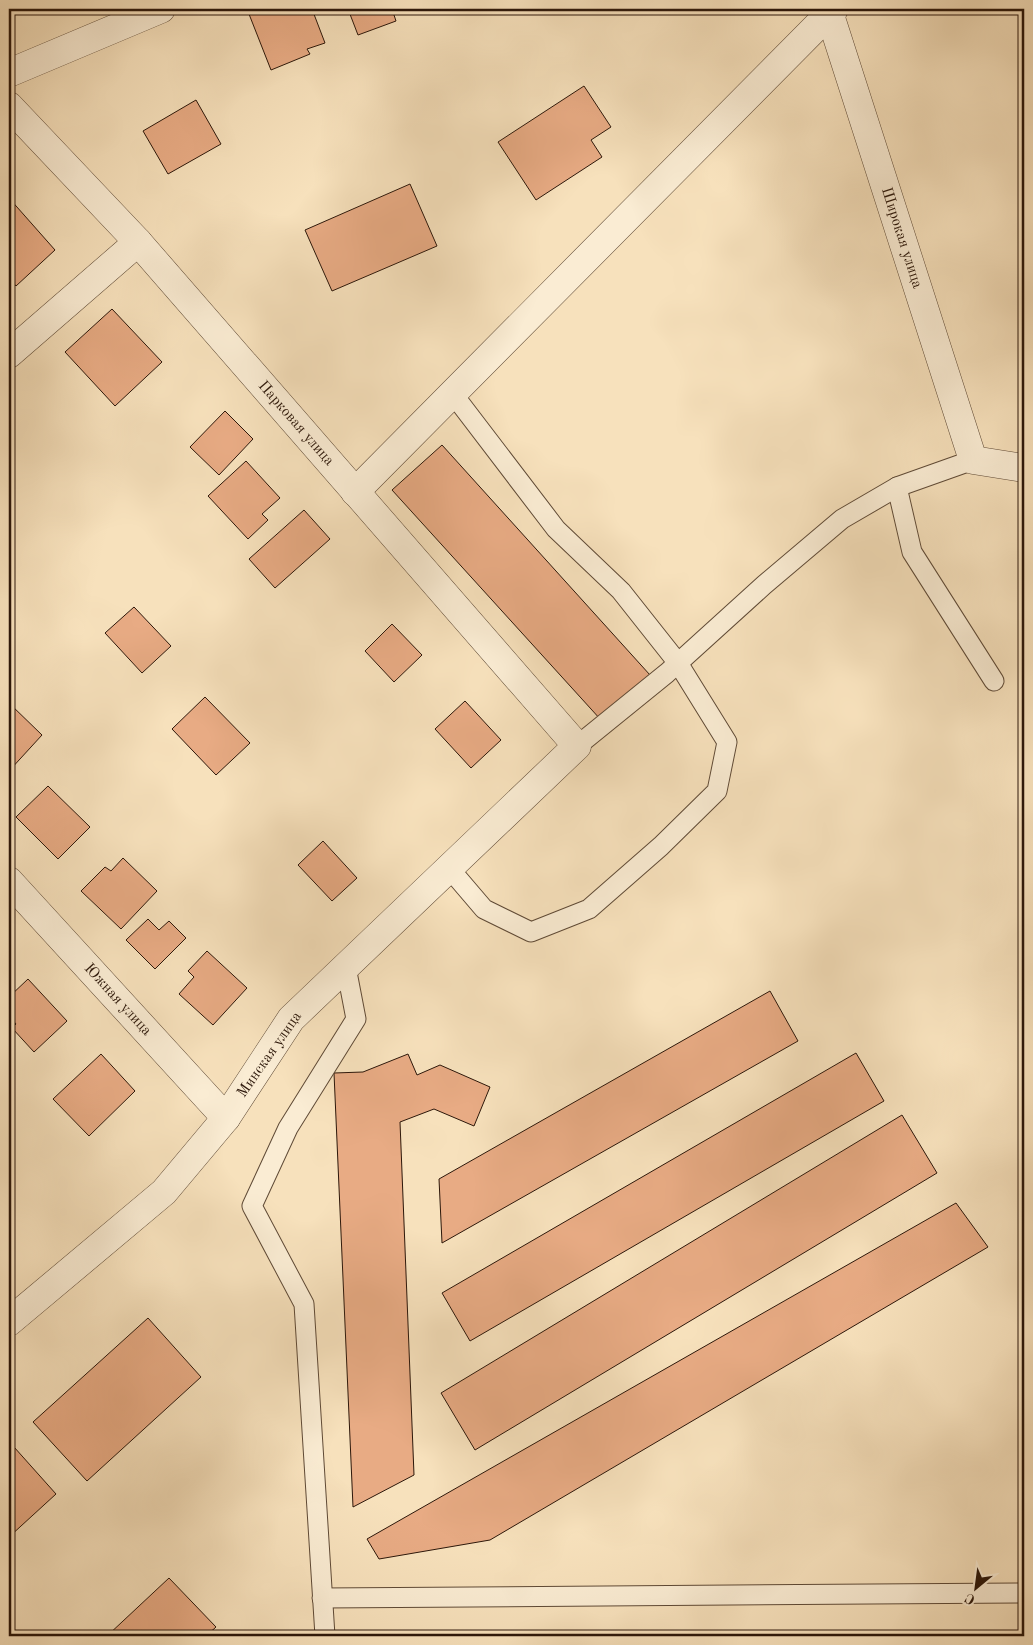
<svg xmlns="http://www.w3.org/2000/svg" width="1033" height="1645" font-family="'Old Standard TT',serif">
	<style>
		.building { fill: #e8ab84; stroke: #2c170a }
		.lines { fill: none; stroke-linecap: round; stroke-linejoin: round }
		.lane-casing { stroke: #5f4a36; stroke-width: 21 }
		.street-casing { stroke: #5f4a36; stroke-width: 29 }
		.lane { stroke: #faecd3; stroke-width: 19 }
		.street { stroke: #faecd3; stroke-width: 28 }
		.labels { text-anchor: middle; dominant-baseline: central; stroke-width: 4; stroke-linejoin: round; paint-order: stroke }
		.street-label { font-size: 15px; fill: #2c170a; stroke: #faecd3 }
	</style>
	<rect width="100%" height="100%" fill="#f7e1bc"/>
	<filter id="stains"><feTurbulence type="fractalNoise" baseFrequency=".004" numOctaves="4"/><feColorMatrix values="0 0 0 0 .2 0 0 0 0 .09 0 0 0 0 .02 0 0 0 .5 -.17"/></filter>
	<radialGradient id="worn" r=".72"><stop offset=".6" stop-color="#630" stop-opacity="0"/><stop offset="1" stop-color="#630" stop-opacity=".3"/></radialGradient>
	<g class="building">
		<path d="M247 9H312L325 43 307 49 310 54 271 70Z"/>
		<path d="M348 9H392L396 21 358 35Z"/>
		<path d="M584 86 611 127 591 140 602 157 536 200 498 142Z"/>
		<path d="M196 100 221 144 168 174 143 131Z"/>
		<path d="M410 184 437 246 332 291 305 230Z"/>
		<path d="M9 198 55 250 16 286 9 278Z"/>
		<path d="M112 309 162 362 115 406 65 352Z"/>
		<path d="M225 411 253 439 219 475 190 447Z"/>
		<path d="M442 445 650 675 601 720 392 490Z"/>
		<path d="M246 461 280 498 262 514 268 520 248 539 208 496Z"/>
		<path d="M304 510 330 539 275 588 249 559Z"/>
		<path d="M134 607 171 646 142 673 105 633Z"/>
		<path d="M392 624 422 655 394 682 365 651Z"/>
		<path d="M205 697 250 743 216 775 172 729Z"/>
		<path d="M465 701 501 740 471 768 435 729Z"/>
		<path d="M9 703 42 735 9 771Z"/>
		<path d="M48 786 90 827 58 859 16 817Z"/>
		<path d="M323 841 357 878 332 901 298 865Z"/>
		<path d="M123 858 157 891 121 929 81 891 105 867 111 871Z"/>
		<path d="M148 919 159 930 169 921 186 938 155 969 126 940Z"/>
		<path d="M207 951 247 988 213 1025 179 994 194 977 188 971Z"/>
		<path d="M28 979 67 1021 34 1052 12 1028 16 1024 9 1016V997Z"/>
		<path d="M770 991 798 1041 442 1243 439 1179Z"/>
		<path d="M856 1053 884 1101 470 1341 442 1293Z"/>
		<path d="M101 1054 135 1091 89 1136 53 1099Z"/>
		<path d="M408 1054 417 1075 440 1065 490 1087 474 1126 434 1109 400 1122 414 1475 353 1507 334 1073 363 1072Z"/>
		<path d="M902 1115 937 1173 475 1450 441 1393Z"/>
		<path d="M956 1203 988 1247 490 1540 379 1559 367 1539Z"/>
		<path d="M148 1318 201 1377 87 1481 33 1422Z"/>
		<path d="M14 1447 56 1494 9 1537V1452Z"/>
		<path d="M169 1578 216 1627 206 1636H107Z"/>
	</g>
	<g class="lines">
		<g class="lane-casing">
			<g id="lane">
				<path d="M897 487 912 552 994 681"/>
				<path d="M577 746 667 673 764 585 842 519 897 487 973 460"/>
				<path d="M449 868 484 909 531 932 589 909 661 846 717 791 727 742 678 663 621 591 556 529 453 394"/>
				<path d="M322 1598 1024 1593"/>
				<path d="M325 1636 304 1304 252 1206 288 1128 356 1019 346 967"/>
			</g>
		</g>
		<g class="street-casing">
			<g id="street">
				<path id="s1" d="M830 15 973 460 1024 468"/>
				<path d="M9 73 161 9"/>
				<path id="s2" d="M9 106 138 242 577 746 291 1019 226 1118 164 1192 9 1322"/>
				<path d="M9 354 138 242"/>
				<path d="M355 492 834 9"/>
				<path id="s3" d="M9 881 226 1118"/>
			</g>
		</g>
		<use href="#lane" class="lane"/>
		<use href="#street" class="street"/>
	</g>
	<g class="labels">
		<g class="street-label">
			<text stroke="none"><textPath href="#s1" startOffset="234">Широкая улица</textPath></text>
			<text stroke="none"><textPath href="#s2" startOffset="428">Парковая улица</textPath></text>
			<text stroke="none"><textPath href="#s3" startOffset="161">Южная улица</textPath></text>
			<text transform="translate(270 1055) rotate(-55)">Минская улица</text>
		</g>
	</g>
	<rect width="1033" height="1645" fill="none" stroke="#f7e1bc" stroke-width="30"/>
	<rect x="10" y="10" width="1013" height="1625" fill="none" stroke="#2c170a" stroke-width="2.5"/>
	<rect x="15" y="15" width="1003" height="1615" fill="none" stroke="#2c170a"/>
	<g transform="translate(976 1588) rotate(209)" stroke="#faecd3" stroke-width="4" paint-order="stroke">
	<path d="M0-4L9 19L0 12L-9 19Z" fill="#2c170a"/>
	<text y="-8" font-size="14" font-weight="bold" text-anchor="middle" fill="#2c170a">С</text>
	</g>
	<rect width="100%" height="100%" filter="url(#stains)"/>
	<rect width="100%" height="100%" fill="url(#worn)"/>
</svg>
